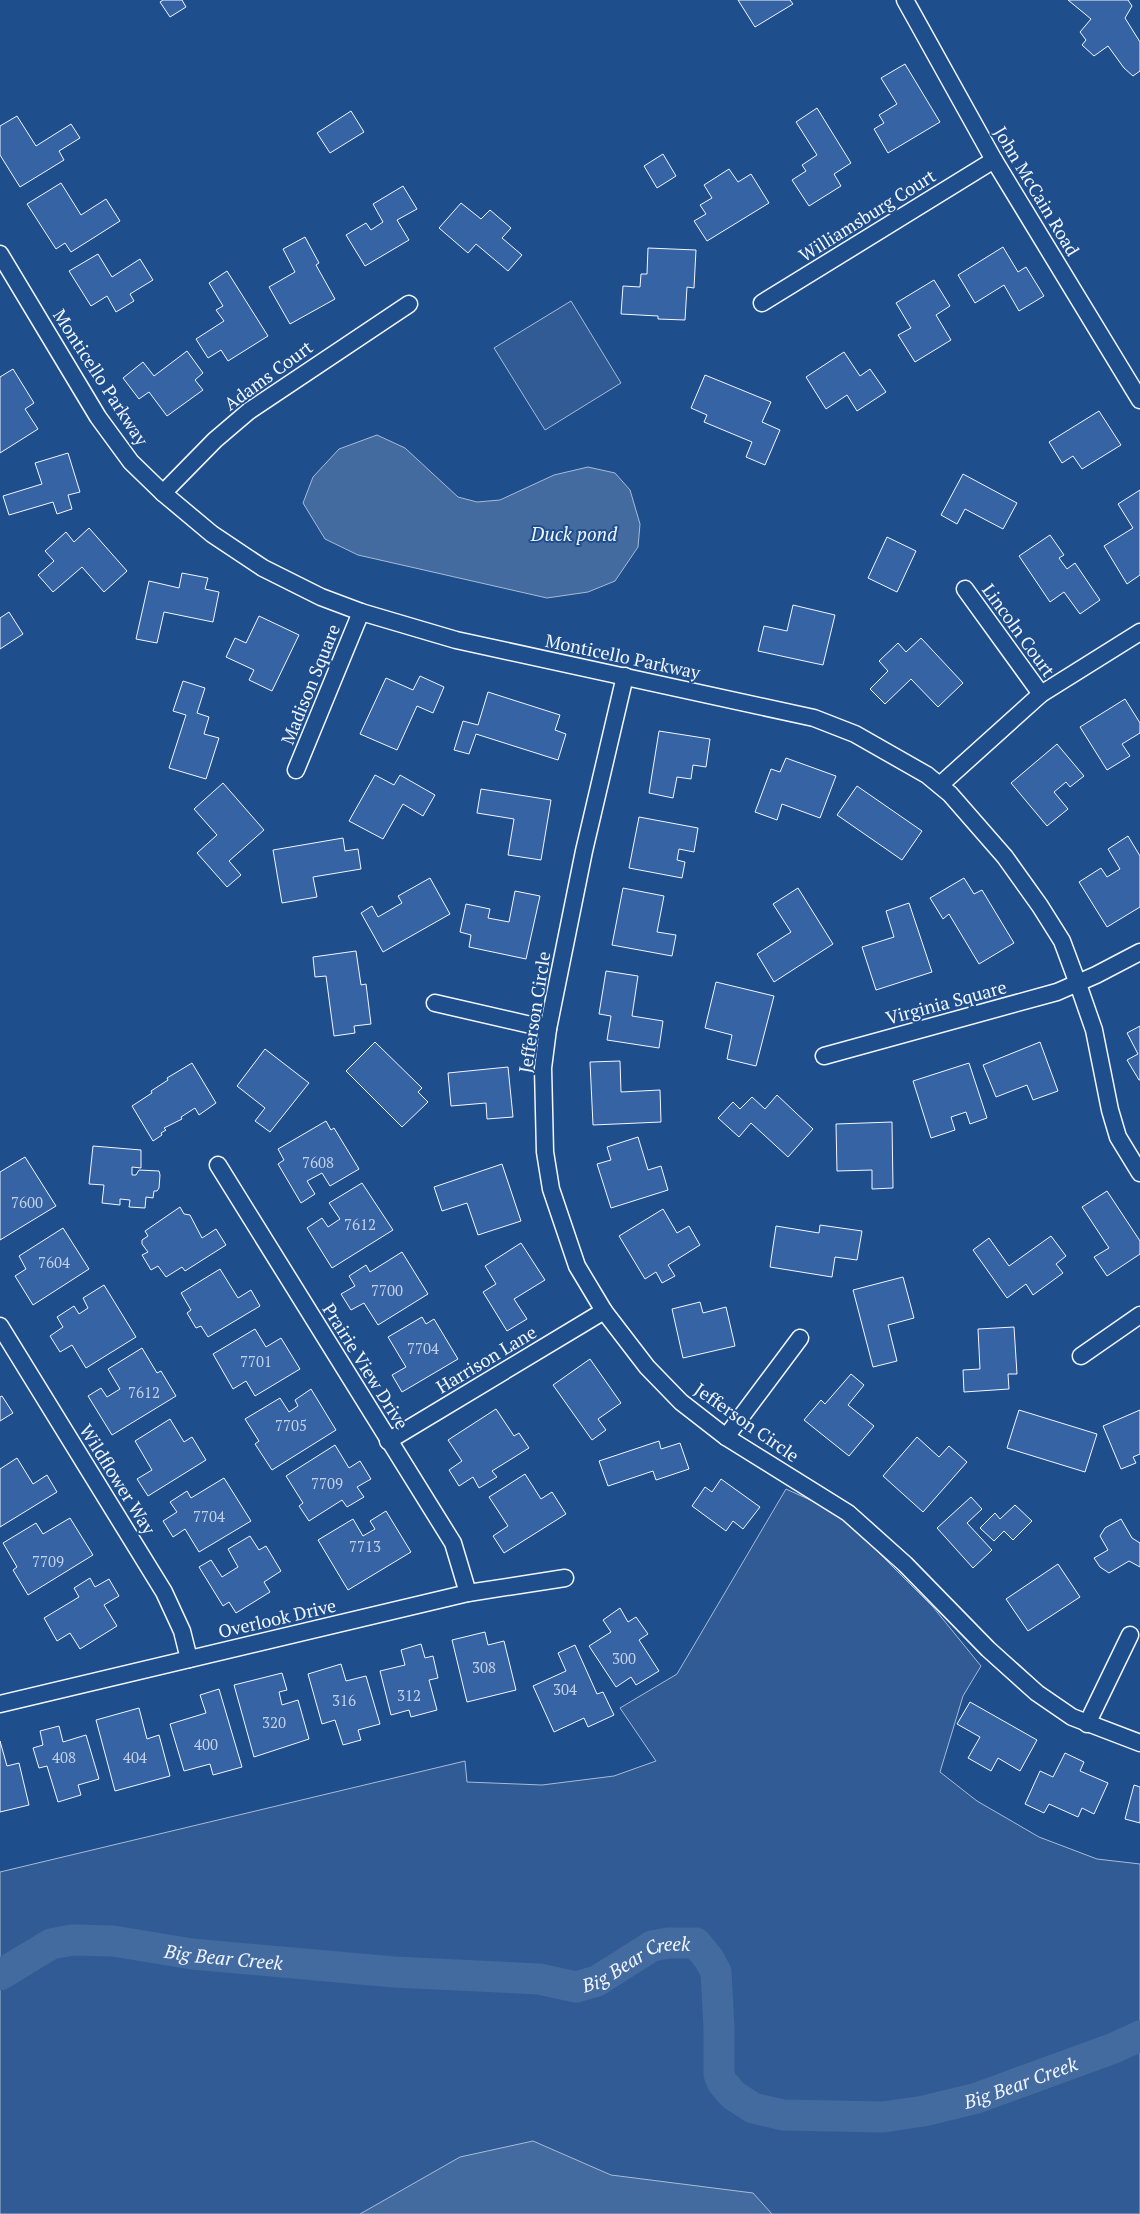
<svg xmlns="http://www.w3.org/2000/svg" width="1140" height="2214" font-family="'PT Serif',serif">
	<style>
		.built { fill: #305b95; stroke: #a8bbd7 }
		.water { fill: #446ba0; stroke: #a8bbd7 }
		.lines { fill: none; stroke-linecap: round; stroke-linejoin: round }
		.river { stroke: #446ba0; stroke-width: 31 }
		.building { fill: #3563a3; stroke: #f2f6ff }
		.street-casing { stroke: #f2f6ff; stroke-width: 19 }
		.street { stroke: #1f4e8c; stroke-width: 16 }
		.labels { text-anchor: middle; dominant-baseline: central; stroke-width: 4; stroke-linejoin: round; paint-order: stroke }
		.number-label { font-size: 15px; fill: #c3d1e8 }
		.street-label { font-size: 18px; fill: #f2f6ff; stroke: #1f4e8c }
		.water-label { font-size: 19px; font-style: italic; fill: #f2f6ff; stroke: #1f4e8c }
	</style>
	<rect width="100%" height="100%" fill="#1f4e8c"/>
	<g class="built">
		<path d="M571 301 621 383 545 430 494 348Z"/>
		<path d="M786 1489 839 1513 933 1607 981 1666 963 1696 940 1772 977 1801 1039 1837 1097 1859 1140 1864V2214H0V1872L465 1761 467 1782 542 1785 614 1776 656 1761 620 1708 677 1674Z"/>
	</g>
	<g class="water">
		<path d="M377 435 405 448 458 497 477 502 500 500 554 475 588 467 615 473 630 490 640 524 638 547 615 581 588 592 547 598 358 555 325 539 303 503 313 477 339 449Z"/>
		<path d="M533 2141 611 2175 753 2193 772 2214H360L460 2157Z"/>
	</g>
	<g class="lines">
		<path class="river" id="s1" d="M0 1975 51 1944 72 1940 113 1941 192 1954 394 1972 539 1979 576 1987 597 1981 652 1946 668 1943H696L709 1959 716 1972 719 2028V2074L722 2082 733 2095 753 2108 783 2115 883 2117 924 2111 977 2098 1114 2048 1140 2036"/>
	</g>
	<g class="building">
		<path d="M163 0H182L186 7 170 17 160 2Z"/>
		<path d="M738 0H790L793 4 755 27Z"/>
		<path d="M1068 0H1128L1132 6 1125 18 1140 42V71L1133 76 1124 68 1108 46 1094 56 1082 45 1086 40 1080 32 1091 19Z"/>
		<path d="M905 64 940 122 888 153 874 129 884 123 879 115 897 104 881 78Z"/>
		<path d="M817 108 851 163 834 174 841 186 809 206 792 180 806 171 802 165 817 155 796 122Z"/>
		<path d="M351 111 364 132 330 153 317 133Z"/>
		<path d="M17 116 36 146 71 124 80 138 59 151 64 160 20 187 0 155V126Z"/>
		<path d="M663 154 676 176 657 188 644 166Z"/>
		<path d="M729 169 738 182 751 174 769 203 707 241 694 221 706 214 700 205 712 198 704 185Z"/>
		<path d="M61 183 81 215 106 199 120 221 71 252 65 243 56 249 27 204Z"/>
		<path d="M403 186 417 209 397 220 409 240 365 266 346 235 366 223 371 230 383 222 373 204Z"/>
		<path d="M461 203 481 219 490 210 511 228 502 238 522 255 508 271 476 244 468 253 439 228Z"/>
		<path d="M305 237 319 263 316 265 335 299 290 324 269 287 295 272 283 249Z"/>
		<path d="M1003 247 1018 272 1026 267 1044 296 1019 311 1004 285 975 303 958 275Z"/>
		<path d="M648 248 696 250 694 288 687 287 685 320 658 319V316L621 314 623 286 640 287 641 274H647Z"/>
		<path d="M98 254 112 277 140 259 153 280 130 294 134 301 116 312 107 296 91 306 69 271Z"/>
		<path d="M227 271 268 336 228 361 221 350 208 358 196 339 224 321 216 310 223 306 209 283Z"/>
		<path d="M934 280 950 306 936 315 951 340 915 362 898 335 911 328 896 303Z"/>
		<path d="M187 351 203 373 195 380 203 390 167 416 149 392 139 399 123 378 143 362 154 376Z"/>
		<path d="M844 352 860 376 870 369 886 392 857 411 847 395 826 409 806 377Z"/>
		<path d="M13 369 34 403 25 409 38 429 0 453V377Z"/>
		<path d="M705 375 771 402 762 422 780 430 765 465 746 457 752 442 704 422 707 415 691 408Z"/>
		<path d="M1099 411 1121 445 1082 469 1073 456 1062 463 1049 442Z"/>
		<path d="M68 453 80 492 68 495 72 509 57 514 53 502 9 515 3 496 42 484 35 463Z"/>
		<path d="M963 474 1017 503 1003 529 965 509 957 524 941 515Z"/>
		<path d="M1140 490V575L1127 584 1104 546 1133 528 1118 504Z"/>
		<path d="M89 528 127 571 104 592 82 567 53 592 38 575 54 561 45 551 66 532 74 542Z"/>
		<path d="M1050 535 1064 555 1059 558 1067 569 1075 563 1100 600 1080 614 1064 592 1050 602 1019 556Z"/>
		<path d="M887 537 916 551 897 592 868 578Z"/>
		<path d="M182 573 208 578 205 589 219 592 213 622 164 612 157 643 136 639 149 581 179 588Z"/>
		<path d="M793 605 835 615 823 665 758 651 764 626 787 631Z"/>
		<path d="M9 612 23 634 0 649V618Z"/>
		<path d="M259 616 299 635 272 691 249 680 254 670 226 657 235 638 246 643Z"/>
		<path d="M921 638 963 683 938 707 911 679 885 704 870 689 888 671 879 661 898 643 906 652Z"/>
		<path d="M420 676 444 687 433 713 417 706 397 750 360 734 386 678 413 690Z"/>
		<path d="M183 681 205 688 197 713 209 717 204 734 219 738 206 779 169 768 186 715 173 711Z"/>
		<path d="M488 692 560 715 555 730 566 734 558 760 476 734 469 754 454 750 463 721 478 725Z"/>
		<path d="M1125 699 1140 723V733L1122 744 1130 756 1107 770 1080 727Z"/>
		<path d="M659 731 710 739 706 767 693 765 691 779 677 777 673 798 649 793Z"/>
		<path d="M1057 744 1084 776 1070 787 1066 782 1054 792 1068 809 1047 826 1011 783Z"/>
		<path d="M786 758 836 776 820 818 782 804 777 820 755 812 771 769 780 772Z"/>
		<path d="M375 775 394 785 400 775 435 795 423 816 403 804 383 839 349 821Z"/>
		<path d="M223 783 264 830 229 861 241 875 227 887 197 853 217 835 194 809Z"/>
		<path d="M857 786 922 831 902 860 837 815Z"/>
		<path d="M481 789 551 800 541 860 508 855 514 819 477 813Z"/>
		<path d="M639 817 698 828 694 852 679 849 677 860 685 862 682 878 629 868Z"/>
		<path d="M1128 836 1140 856V907L1107 927 1079 882 1101 868 1107 877 1120 869 1108 849Z"/>
		<path d="M343 838 345 851 358 849 361 869 313 877 317 897 282 903 273 850Z"/>
		<path d="M430 878 450 914 383 952 361 913 372 906 378 917 402 903 398 896Z"/>
		<path d="M964 878 974 894 982 890 1014 943 979 964 949 914 943 919 930 898Z"/>
		<path d="M623 888 664 896 657 932 676 935 672 956 612 945Z"/>
		<path d="M798 888 833 944 774 982 757 954 791 932 773 904Z"/>
		<path d="M515 891 540 896 526 959 469 947 471 935 460 932 466 904 490 909 488 918 509 922Z"/>
		<path d="M909 903 932 972 876 990 862 947 894 937 886 911Z"/>
		<path d="M356 951 361 985 366 984 371 1024 354 1026 355 1033 334 1036 326 976 315 977 313 957Z"/>
		<path d="M606 971 638 976 632 1016 663 1021 659 1048 607 1040 611 1016 599 1014Z"/>
		<path d="M716 982 774 996 756 1066 727 1059 732 1035 705 1028Z"/>
		<path d="M1140 1026V1080H1139L1127 1060 1138 1054 1127 1033Z"/>
		<path d="M375 1042 422 1088 418 1092 428 1102 402 1127 346 1071Z"/>
		<path d="M1040 1042 1058 1091 1033 1100 1027 1085 996 1097 983 1065Z"/>
		<path d="M265 1049 309 1083 270 1132 255 1121 265 1108 237 1086Z"/>
		<path d="M620 1061 621 1092 660 1090 661 1122 593 1125 590 1062Z"/>
		<path d="M192 1063 216 1103 199 1115 195 1108 181 1117 182 1119 164 1128 166 1130 161 1133 162 1135 153 1141 132 1106 152 1093 151 1091 168 1080 167 1078Z"/>
		<path d="M969 1063 987 1118 970 1124 966 1112 951 1117 955 1130 931 1138 913 1081Z"/>
		<path d="M508 1067 513 1117 487 1119 486 1103 451 1106 448 1073Z"/>
		<path d="M777 1095 813 1129 788 1157 751 1123 739 1137 718 1118 733 1102 740 1109 752 1097 765 1109Z"/>
		<path d="M326 1121 331 1130 334 1128 359 1169 330 1186 322 1173 307 1181 315 1194 301 1203 278 1164 284 1160 278 1149Z"/>
		<path d="M892 1122 893 1188 872 1189V1170L837 1171 836 1124Z"/>
		<path d="M638 1137 648 1170 661 1166 668 1190 611 1208 597 1164 611 1160 607 1147Z"/>
		<path d="M93 1146 141 1150V1168L132 1167V1175H136L139 1170 159 1171 160 1175 159 1188 157 1191H154L153 1198 146 1197 145 1208 129 1207 130 1200 120 1199V1205L102 1203 104 1185 89 1184Z"/>
		<path d="M25 1157 56 1206 0 1240V1172Z"/>
		<path d="M502 1164 521 1221 478 1235 467 1203 442 1211 434 1187Z"/>
		<path d="M362 1183 393 1230 332 1268 307 1228 322 1218 328 1227 340 1219 329 1203Z"/>
		<path d="M1107 1191 1140 1241V1254L1107 1276 1094 1257 1109 1248 1082 1207Z"/>
		<path d="M180 1207 184 1214 190 1215 202 1238 216 1229 226 1245 185 1271 182 1267 166 1277 158 1266 151 1270 142 1255 148 1252 142 1244V1240L148 1236 145 1231Z"/>
		<path d="M663 1209 677 1233 689 1226 700 1245 668 1265 675 1276 662 1283 656 1272 645 1279 619 1236Z"/>
		<path d="M820 1225 862 1231 857 1260 835 1257 832 1277 770 1267 776 1226 819 1233Z"/>
		<path d="M63 1228 89 1269 33 1305 15 1276 26 1269 19 1256Z"/>
		<path d="M1051 1236 1066 1256 1056 1264 1063 1273 1033 1295 1026 1284 1007 1298 973 1250 989 1238 1009 1266Z"/>
		<path d="M521 1243 545 1280 514 1299 527 1319 507 1331 483 1292 496 1284 485 1266Z"/>
		<path d="M402 1252 428 1294 378 1325 364 1303 351 1310 341 1294 355 1286 349 1276 366 1265 370 1272Z"/>
		<path d="M220 1269 238 1298 251 1290 260 1306 208 1337 201 1326 196 1328 187 1313 191 1310 181 1293Z"/>
		<path d="M903 1277 914 1318 888 1325 897 1361 873 1367 853 1290Z"/>
		<path d="M104 1285 136 1337 86 1368 72 1345 60 1352 50 1336 63 1327 57 1317 74 1306 79 1314 88 1308 83 1298Z"/>
		<path d="M700 1302 703 1313 726 1307 735 1346 683 1358 672 1309Z"/>
		<path d="M422 1317 426 1324 434 1319 458 1359 402 1392 392 1375 406 1367 388 1337Z"/>
		<path d="M1014 1327 1017 1374H1008L1009 1389 964 1392 963 1370 980 1369 978 1329Z"/>
		<path d="M255 1329 266 1347 281 1338 300 1369 255 1396 246 1381 233 1389 213 1354Z"/>
		<path d="M142 1348 157 1373 161 1371 176 1396 112 1435 88 1396 101 1388 107 1397 120 1389 108 1369Z"/>
		<path d="M590 1359 621 1403 598 1419 606 1430 592 1440 553 1385Z"/>
		<path d="M851 1374 864 1385 848 1405 874 1426 849 1456 804 1420 821 1400 825 1404Z"/>
		<path d="M311 1389 336 1430 272 1470 255 1444 259 1441 245 1419 280 1398 289 1412 298 1406 295 1400Z"/>
		<path d="M2 1396 13 1413 0 1421V1397Z"/>
		<path d="M496 1409 514 1436 519 1433 529 1448 492 1471 497 1477 479 1488 473 1477 459 1486 449 1470 462 1461 448 1440Z"/>
		<path d="M1019 1410 1097 1434 1085 1472 1007 1448Z"/>
		<path d="M1140 1410V1454L1133 1457 1136 1463 1121 1469 1103 1426Z"/>
		<path d="M170 1419 184 1442 192 1437 206 1460 148 1496 137 1479 152 1470 135 1441Z"/>
		<path d="M917 1437 939 1457 949 1446 967 1462 923 1512 883 1476Z"/>
		<path d="M659 1441 661 1449 680 1443 689 1469 656 1480 653 1471 608 1486 599 1461Z"/>
		<path d="M335 1445 349 1468 360 1461 371 1479 357 1487 364 1497 347 1507 342 1500 309 1521 299 1506 303 1503 286 1476Z"/>
		<path d="M17 1458 33 1484 47 1475 57 1492 0 1527V1469Z"/>
		<path d="M525 1474 541 1499 552 1492 566 1514 504 1553 493 1536 508 1526 489 1497Z"/>
		<path d="M224 1478 251 1521 199 1552 185 1529 173 1537 163 1521 177 1512 170 1502 187 1491 191 1498Z"/>
		<path d="M721 1479 760 1507 743 1529 733 1521 726 1531 692 1506 705 1487 712 1492Z"/>
		<path d="M971 1497 982 1509 967 1523 992 1550 973 1568 937 1528Z"/>
		<path d="M1015 1505 1032 1521 1013 1540 1004 1531 994 1541 980 1528 995 1513 1000 1519Z"/>
		<path d="M386 1511 411 1552 348 1590 318 1540 353 1519 363 1536 375 1529 370 1521Z"/>
		<path d="M70 1518 93 1555 28 1595 13 1570 17 1567 3 1543 36 1523 43 1534Z"/>
		<path d="M1121 1519 1132 1538 1140 1543V1567L1129 1561 1109 1573 1100 1567 1094 1558 1108 1550 1100 1536 1105 1528Z"/>
		<path d="M250 1536 259 1550 266 1546 281 1571 264 1582 270 1592 236 1613 229 1602 223 1606 199 1567 211 1560 222 1577 238 1567 228 1549Z"/>
		<path d="M1058 1564 1080 1597 1028 1631 1006 1599Z"/>
		<path d="M90 1578 95 1587 109 1579 119 1596 104 1605 117 1626 80 1649 70 1633 57 1641 44 1618 79 1597 74 1588Z"/>
		<path d="M620 1608 628 1622 636 1617 648 1634 639 1640 659 1671 636 1685 631 1677 616 1687 589 1646 611 1632 603 1620Z"/>
		<path d="M485 1632 488 1645 504 1641 516 1690 467 1702 452 1640Z"/>
		<path d="M421 1644 425 1658 433 1656 438 1678 429 1680 437 1710 411 1717 409 1710 391 1715 380 1671 405 1665 401 1650Z"/>
		<path d="M575 1645 597 1694 603 1692 614 1715 588 1727 584 1718 554 1732 533 1686 566 1671 558 1653Z"/>
		<path d="M341 1664 346 1681 366 1676 380 1724 358 1730 361 1740 343 1745 335 1720 322 1724 308 1674Z"/>
		<path d="M282 1673 287 1690 279 1692 282 1705 298 1700 309 1739 254 1757 234 1685Z"/>
		<path d="M219 1689 242 1767 213 1775 210 1764 184 1771 170 1724 206 1713 200 1695Z"/>
		<path d="M970 1702 1037 1740 1020 1771 998 1758 991 1771 968 1758 980 1737 957 1724Z"/>
		<path d="M139 1708 147 1739 159 1735 170 1776 115 1791 96 1720Z"/>
		<path d="M59 1726 63 1742 86 1735 99 1779 78 1785 81 1795 58 1802 47 1766 39 1768 33 1748 43 1745 40 1731Z"/>
		<path d="M0 1741 7 1766 19 1763 29 1805 0 1812Z"/>
		<path d="M1065 1753 1084 1762 1080 1771 1108 1783 1094 1814 1082 1808 1078 1817 1049 1804 1044 1813 1025 1804 1040 1771 1053 1777Z"/>
		<path d="M1134 1785 1140 1787V1823L1125 1819Z"/>
	</g>
	<g class="lines">
		<g class="street-casing">
			<g id="street">
				<path d="M905 0 994 160 1140 400"/>
				<path d="M0 254 98 417 131 462 163 493 212 534 263 568 321 597 361 612 456 640 814 718 855 734 927 775 950 794 1005 857 1040 906 1062 941 1078 984 1094 1030 1110 1110 1118 1137 1140 1173"/>
				<path d="M762 303 994 160"/>
				<path d="M163 493 215 440 249 411 409 304"/>
				<path d="M965 589 1041 694"/>
				<path d="M625 676 584 851 548 1029 543 1068 545 1152 551 1189 577 1266 604 1311 647 1367 681 1402 726 1437 848 1513 905 1564 988 1649 1037 1693 1072 1717 1140 1743"/>
				<path d="M296 770 361 612"/>
				<path d="M940 785 1041 694 1140 632"/>
				<path d="M435 1003 548 1029"/>
				<path d="M824 1056 1057 992 1096 975 1140 952"/>
				<path d="M218 1165 453 1543 468 1593"/>
				<path d="M0 1326 164 1592 182 1631 189 1659"/>
				<path d="M1081 1356 1140 1315"/>
				<path d="M726 1437 800 1338"/>
				<path d="M388 1441 604 1311"/>
				<path d="M0 1704 468 1593 565 1578"/>
				<path d="M1087 1724 1130 1635"/>
			</g>
		</g>
		<use href="#street" class="street"/>
	</g>
	<g class="labels">
		<g class="number-label">
			<text x="318" y="1162">7608</text>
			<text x="27" y="1202">7600</text>
			<text x="360" y="1224">7612</text>
			<text x="54" y="1262">7604</text>
			<text x="387" y="1290">7700</text>
			<text x="423" y="1348">7704</text>
			<text x="256" y="1361">7701</text>
			<text x="144" y="1392">7612</text>
			<text x="291" y="1425">7705</text>
			<text x="327" y="1483">7709</text>
			<text x="209" y="1516">7704</text>
			<text x="365" y="1546">7713</text>
			<text x="48" y="1561">7709</text>
			<text x="624" y="1658">300</text>
			<text x="484" y="1667">308</text>
			<text x="565" y="1689">304</text>
			<text x="409" y="1695">312</text>
			<text x="344" y="1700">316</text>
			<text x="274" y="1722">320</text>
			<text x="206" y="1744">400</text>
			<text x="64" y="1757">408</text>
			<text x="135" y="1757">404</text>
		</g>
		<g class="street-label">
			<text transform="translate(1037 191) rotate(59)">John McCain Road</text>
			<text transform="translate(867 215) rotate(-32)">Williamsburg Court</text>
			<text transform="translate(268 375) rotate(-36)">Adams Court</text>
			<text transform="translate(101 377) rotate(57)">Monticello Parkway</text>
			<text transform="translate(1019 630) rotate(54)">Lincoln Court</text>
			<text transform="translate(623 656) rotate(12)">Monticello Parkway</text>
			<text transform="translate(310 684) rotate(-68)">Madison Square</text>
			<text transform="translate(946 1002) rotate(-15)">Virginia Square</text>
			<text transform="translate(534 1012) rotate(-81)">Jefferson Circle</text>
			<text transform="translate(486 1359) rotate(-31)">Harrison Lane</text>
			<text transform="translate(366 1366) rotate(58)">Prairie View Drive</text>
			<text transform="translate(747 1422) rotate(35)">Jefferson Circle</text>
			<text transform="translate(118 1479) rotate(58)">Wildflower Way</text>
			<text transform="translate(277 1618) rotate(-13)">Overlook Drive</text>
		</g>
		<g class="water-label">
			<text x="574" y="533">Duck pond</text>
			<text stroke="none"><textPath href="#s1" startOffset="234">Big Bear Creek</textPath></text>
			<text stroke="none"><textPath href="#s1" startOffset="654">Big Bear Creek</textPath></text>
			<text stroke="none"><textPath href="#s1" startOffset="1179">Big Bear Creek</textPath></text>
		</g>
	</g>
</svg>
